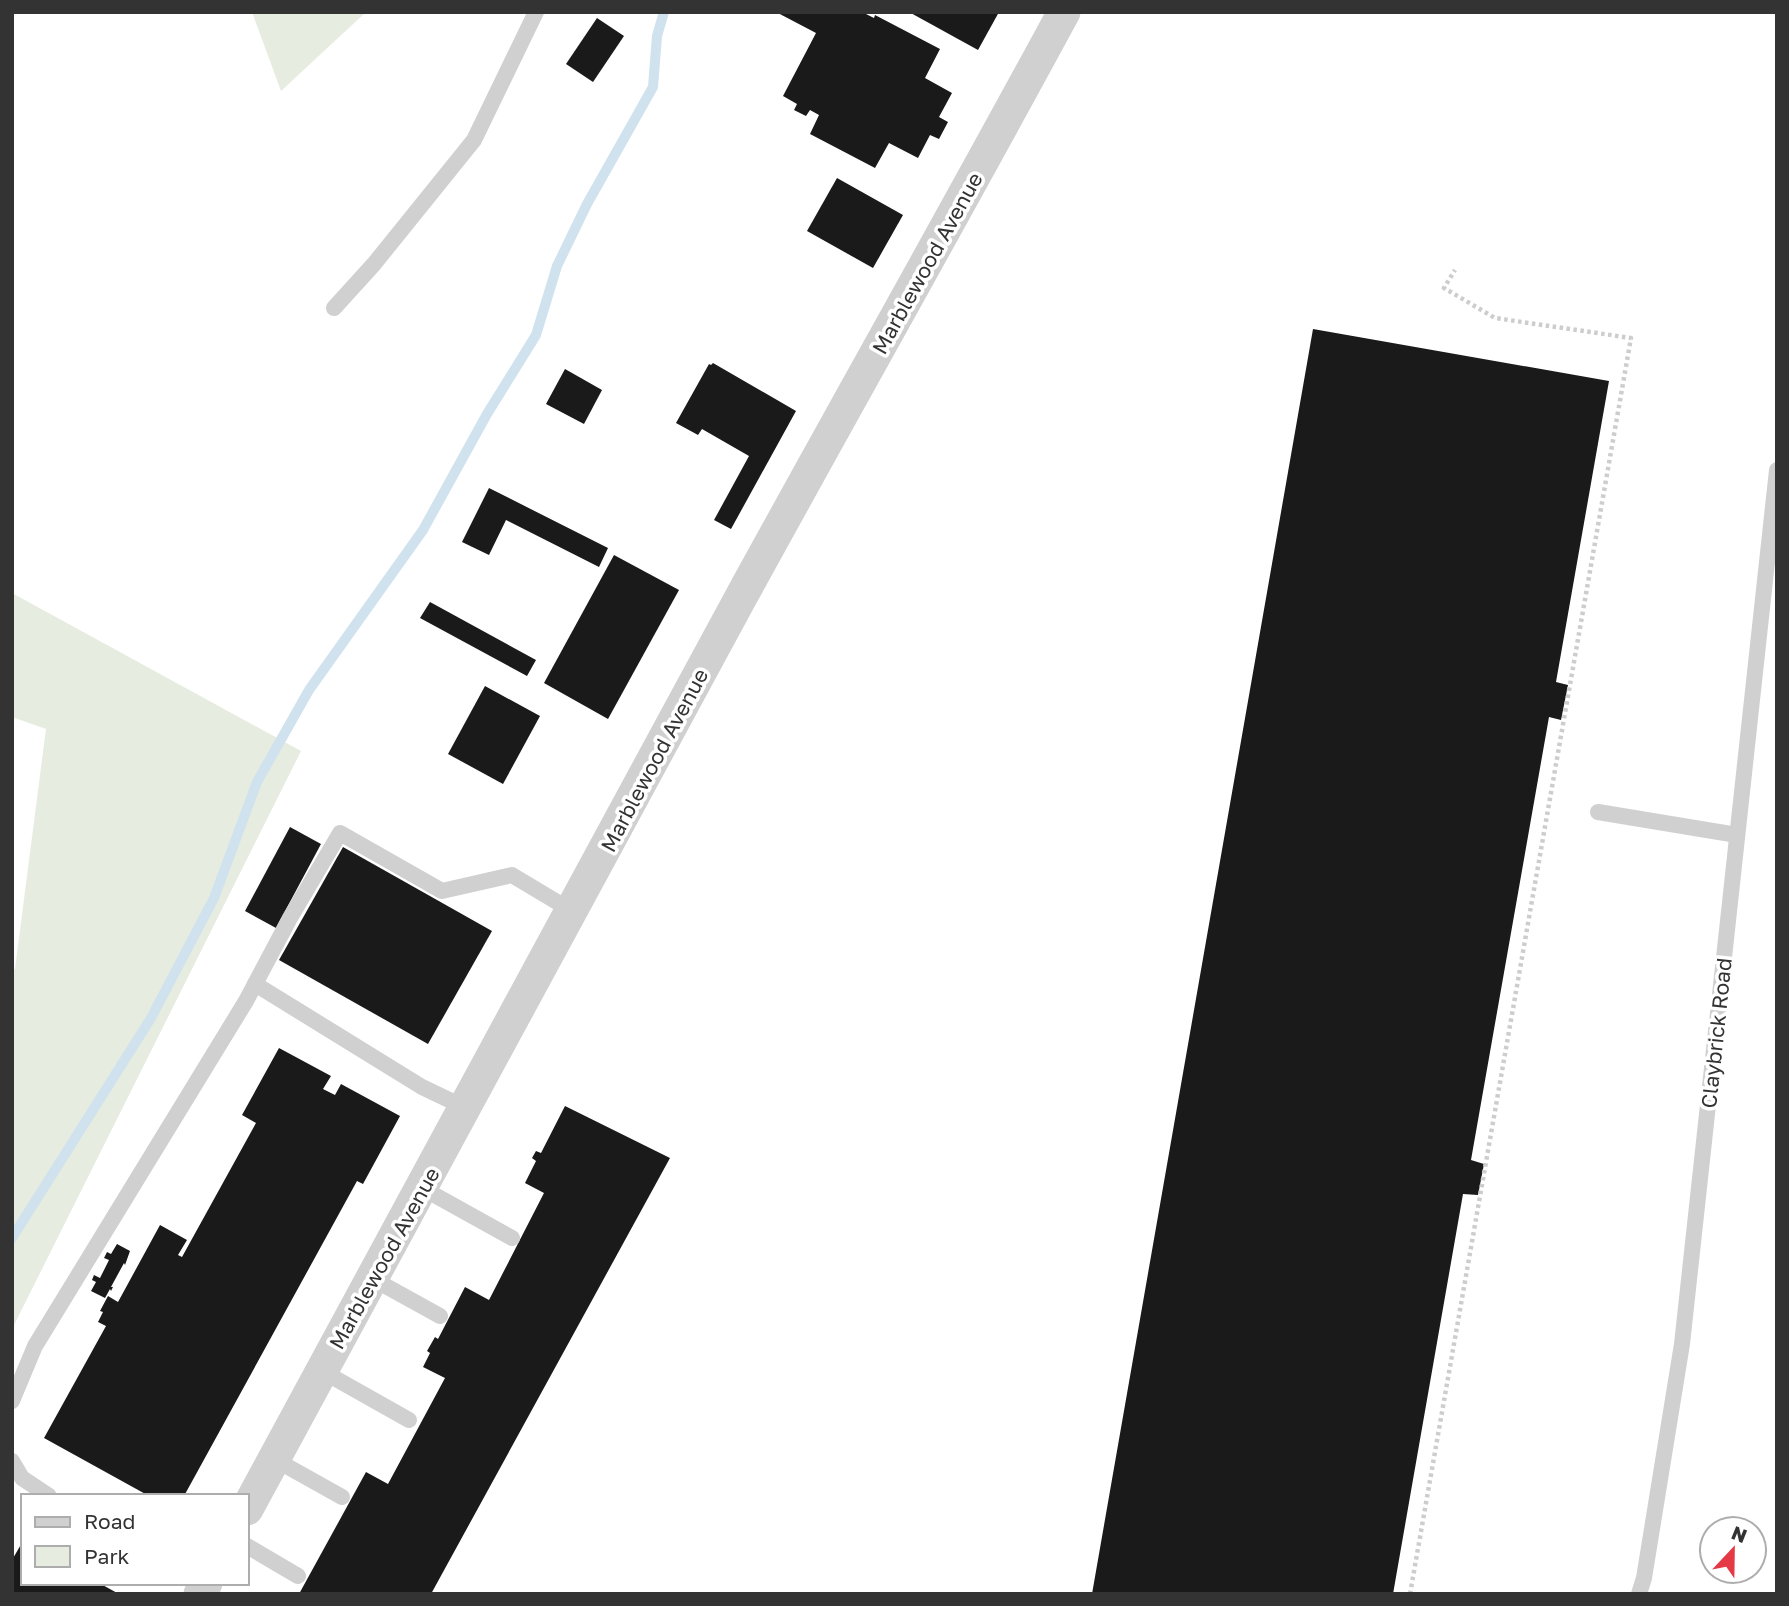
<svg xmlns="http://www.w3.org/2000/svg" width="1789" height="1606" font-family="'Golos Text',sans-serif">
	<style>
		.green { fill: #e6ecdf }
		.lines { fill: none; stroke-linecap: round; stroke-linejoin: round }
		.stream { stroke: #cfe2ee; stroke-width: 10 }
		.building { fill: #1a1a1a }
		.path { stroke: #cdcdcd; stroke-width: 4.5; stroke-dasharray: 3.5 3.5; stroke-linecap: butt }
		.service { stroke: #d0d0d0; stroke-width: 16 }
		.minor { stroke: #d0d0d0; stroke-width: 33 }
		.labels { text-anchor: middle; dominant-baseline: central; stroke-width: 7; stroke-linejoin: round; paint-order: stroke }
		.street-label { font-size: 21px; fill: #333; stroke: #fff }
	</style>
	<rect width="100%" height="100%" fill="#fff"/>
	<g class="green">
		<path d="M252 12H366L281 91Z"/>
		<path d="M12 593 301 751 12 1329V971L15 969 46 729 12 717Z"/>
	</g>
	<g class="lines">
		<path class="stream" d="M12 1238 151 1018 214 898 257 782 309 690 423 530 487 414 536 335 557 266 587 204 653 87 657 36 664 12"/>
	</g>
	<g class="building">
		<path d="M776 12H862L874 18 875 15 940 49 925 78 952 93 939 117 948 122 939 139 930 135 918 158 889 143 875 168 810 134 819 115 810 110 806 116 794 110 797 104 783 96 816 33Z"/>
		<path d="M909 12H999L978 50Z"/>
		<path d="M597 18 624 36 593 82 566 64Z"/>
		<path d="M837 178 903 215 873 268 807 231Z"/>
		<path d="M1313 329 1609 381 1556 682 1568 685 1561 720 1549 717 1471 1160 1484 1164 1478 1195 1463 1194 1393 1594H1092Z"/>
		<path d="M713 363 796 411 731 529 714 520 749 456 702 429 698 435 676 423 709 364 711 365Z"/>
		<path d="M565 369 602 390 584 424 546 404Z"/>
		<path d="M489 488 608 548 599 567 506 520 489 555 462 542Z"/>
		<path d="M614 555 679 590 608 719 544 683Z"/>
		<path d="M430 602 536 660 527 676 420 618Z"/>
		<path d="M485 686 540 716 503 784 448 754Z"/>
		<path d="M290 827 321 844 276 928 245 911Z"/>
		<path d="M343 847 492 931 428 1044 279 960Z"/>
		<path d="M279 1048 331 1076 323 1089 335 1095 341 1084 400 1116 363 1184 357 1181 184 1496H149L44 1438 106 1326 98 1322 103 1312 100 1311 108 1296 118 1302 160 1225 187 1240 178 1255 182 1257 256 1123 242 1115Z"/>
		<path d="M565 1106 670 1158 431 1594H299L366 1472 388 1484 445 1378 423 1367 430 1353 427 1351 435 1337 438 1339 465 1287 489 1300 544 1193 525 1183 536 1161 532 1158 536 1151 541 1153Z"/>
		<path d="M117 1244 130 1251 125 1265 124 1263 111 1287H113L111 1291 110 1289 105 1298 91 1291 96 1282 92 1280 94 1275 100 1278 109 1260 104 1258 107 1252 111 1254Z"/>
		<path d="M23 1541V1583H99L119 1594H12V1560Z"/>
	</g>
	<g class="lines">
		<path class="path" d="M1410 1594 1631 338 1495 318 1444 288 1455 270"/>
		<g class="service">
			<path d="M334 308 374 264 474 140 536 12"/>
			<path d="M1598 812 1737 835"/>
			<path d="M255 984 422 1087 466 1108"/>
			<path d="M422 1188 512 1238"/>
			<path d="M373 1279 440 1316"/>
			<path d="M322 1371 409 1420"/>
			<path d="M12 1401 35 1346 246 1001 290 918 340 833 442 891 512 875 572 911"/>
			<path d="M274 1459 342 1497"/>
			<path d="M12 1461 22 1478 49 1496"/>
			<path d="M247 1546 298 1576"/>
			<path d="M1639 1594 1644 1578 1682 1344 1777 470"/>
		</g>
		<g class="minor">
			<path d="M247 1509C413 1206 575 900 741 597 848 402 958 208 1064 12"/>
			<path d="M200 1594 206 1583"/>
		</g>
	</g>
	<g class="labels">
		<g class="street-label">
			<text transform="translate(927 263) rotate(-61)">Marblewood Avenue</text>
			<text transform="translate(654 760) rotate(-62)">Marblewood Avenue</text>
			<text transform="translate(1716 1033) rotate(-84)">Claybrick Road</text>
			<text transform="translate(384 1258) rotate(-61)">Marblewood Avenue</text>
		</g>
	</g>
	<rect width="1789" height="1606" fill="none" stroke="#333333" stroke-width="28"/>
	<rect x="21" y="1494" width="228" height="91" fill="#ffffff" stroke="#adadad" stroke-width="2"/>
	<rect x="35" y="1517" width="35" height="10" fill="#d0d0d0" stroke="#adadad" stroke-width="2"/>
	<text x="84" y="1529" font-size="21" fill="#333333">Road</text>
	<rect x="35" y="1546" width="35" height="21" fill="#e6ecdf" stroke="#adadad" stroke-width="2"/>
	<text x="84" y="1564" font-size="21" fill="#333333">Park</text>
	<g transform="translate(1733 1550) rotate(22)"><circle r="33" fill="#ffffff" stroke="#adadad" stroke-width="2"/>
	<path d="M0-5L12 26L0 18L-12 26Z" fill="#e63946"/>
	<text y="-10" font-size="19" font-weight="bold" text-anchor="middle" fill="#333333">N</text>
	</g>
</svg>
